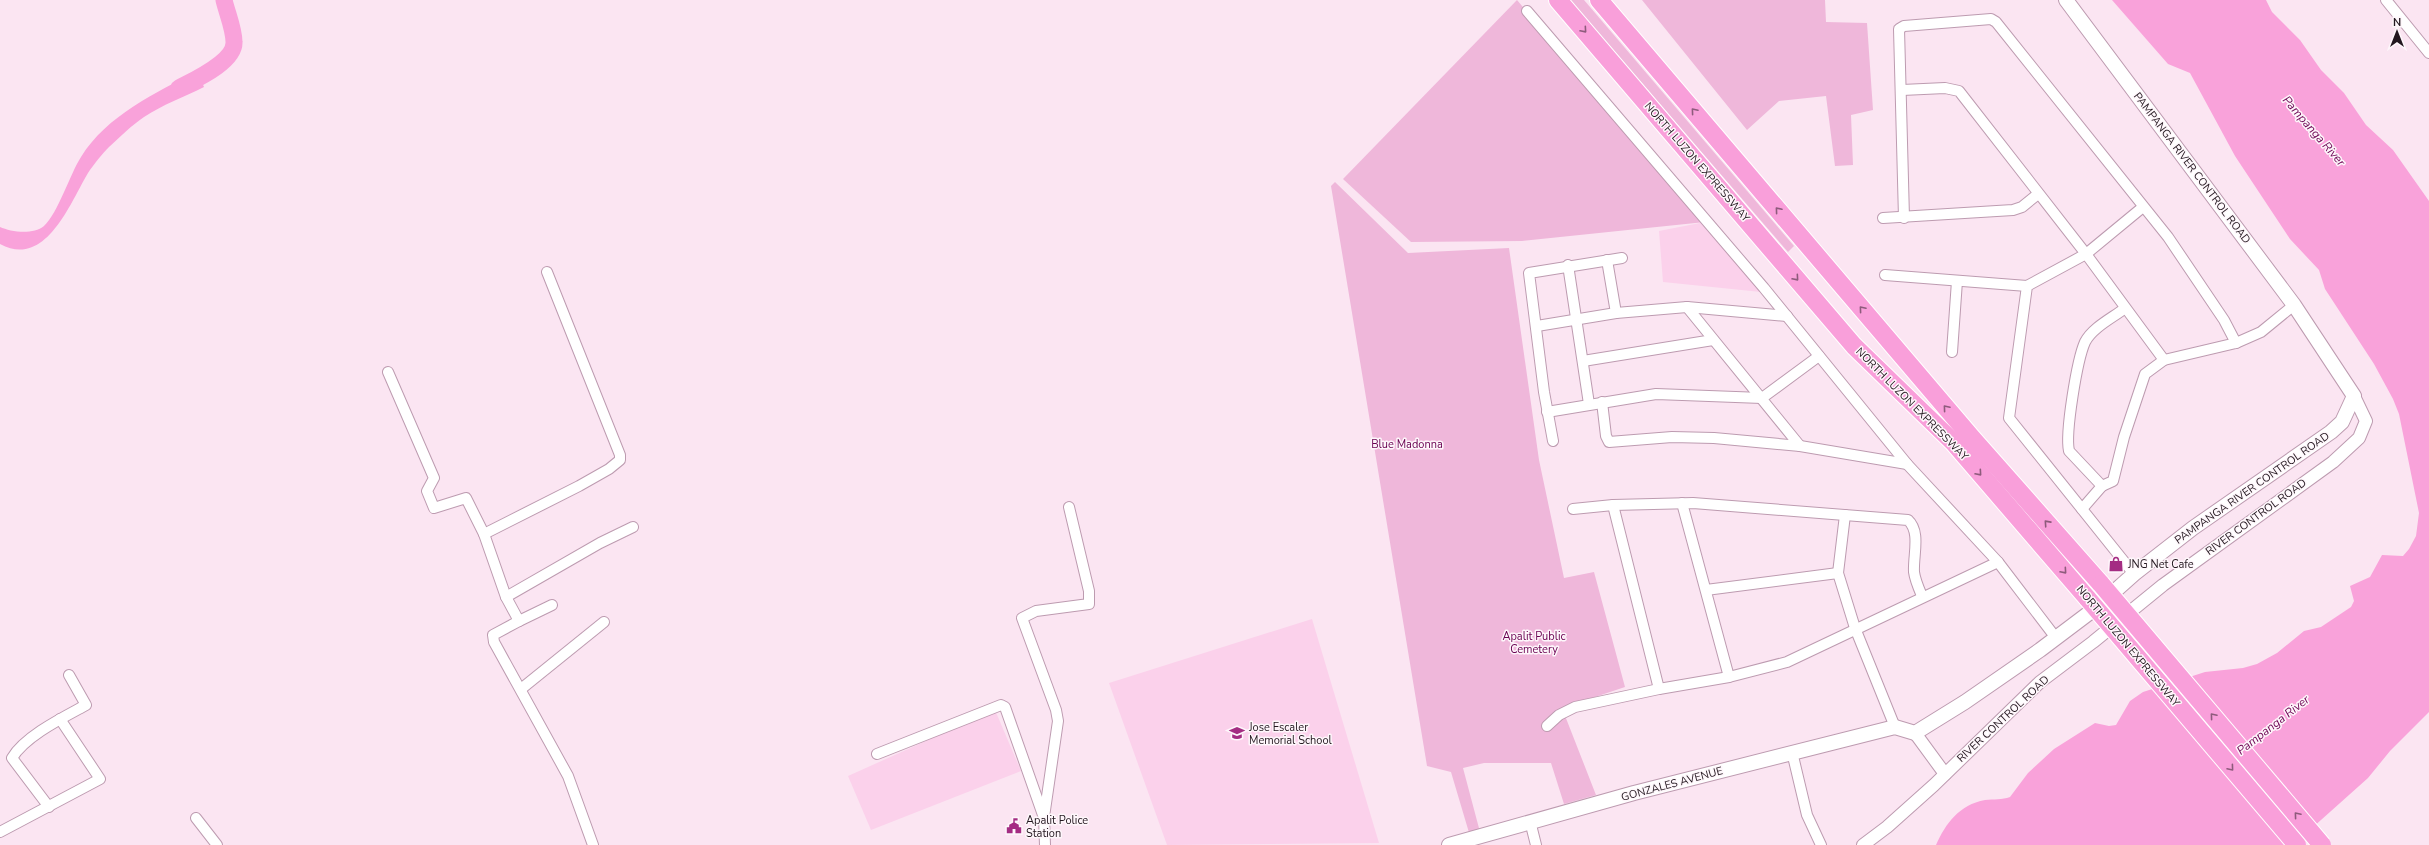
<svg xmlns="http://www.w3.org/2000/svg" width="2429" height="845" font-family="'Nunito Sans',sans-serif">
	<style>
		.built { fill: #fbd1eb }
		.green { fill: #efb7da }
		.water { fill: #f9a2da }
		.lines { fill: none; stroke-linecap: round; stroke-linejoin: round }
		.river { stroke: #f9a2da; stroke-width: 17 }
		.minor-casing { stroke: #bd9bb0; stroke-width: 12 }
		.tertiary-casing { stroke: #bd9bb0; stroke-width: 14 }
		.secondary-casing { stroke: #bd9bb0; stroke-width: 16 }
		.motorway-casing { stroke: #fff; stroke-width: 20 }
		.minor { stroke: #fff; stroke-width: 10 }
		.tertiary { stroke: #fff; stroke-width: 12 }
		.secondary { stroke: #fff; stroke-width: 14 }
		.motorway { stroke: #f99fda; stroke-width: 18 }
		.motorway-bridge-casing { stroke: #fff; stroke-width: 20; stroke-linecap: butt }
		.motorway-bridge { stroke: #f99fda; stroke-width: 18 }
		.oneway { stroke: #8e5b7c }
		.labels { text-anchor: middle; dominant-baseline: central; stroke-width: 3; stroke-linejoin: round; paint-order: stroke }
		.street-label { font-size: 11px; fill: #23171f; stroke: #fef7fb }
		.park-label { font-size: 11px; fill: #690051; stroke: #fef7fb }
		.poi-label { font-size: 11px; fill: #23171f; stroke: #fef7fb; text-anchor: start }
		.water-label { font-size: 12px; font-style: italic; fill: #6f0656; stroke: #fef7fb }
	</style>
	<rect width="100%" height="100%" fill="#fbe5f2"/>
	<g class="built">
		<path d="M1705 222 1761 292 1663 282 1659 231Z"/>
		<path d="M1312 619 1379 843 1167 845 1109 683Z"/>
		<path d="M995 710 1021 771 871 830 848 776Z"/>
	</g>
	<g class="green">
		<path d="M1517 0 1705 222 1522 241 1411 242 1343 179Z"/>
		<path d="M1570 0H1584L1794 246 1788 252Z"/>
		<path d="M1642 0H1825L1826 22 1867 23 1873 110 1851 115 1853 165 1835 166 1826 96 1779 101 1747 130Z"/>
		<path d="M1335 182 1408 253 1509 248 1539 460 1564 578 1594 572 1625 687 1562 708 1596 795 1564 804 1551 763H1484L1463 768 1480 832 1470 836 1451 772 1427 766 1331 186Z"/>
	</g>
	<g class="water">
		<path d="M2112 0H2266L2272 12 2300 40 2321 70 2344 93 2366 125 2393 150 2429 201V712L2390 751 2368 778 2293 845H1936C1946 823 1959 805 1985 800 1994 799 2002 800 2010 797L2028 773 2054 749 2095 723 2109 726 2116 725 2130 701 2143 692 2205 672 2243 668 2257 664 2277 653 2304 631 2321 627 2351 607 2354 601 2350 586 2370 577 2382 555 2403 556 2409 549 2416 536 2419 513 2399 414 2393 399 2374 364 2325 289 2319 270 2290 239 2235 156 2190 73 2168 64Z"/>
		<path d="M197 71 204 87C184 97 162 105 144 117 132 125 120 137 109 147 102 154 94 164 88 173 70 203 46 269 0 244V227C11 232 33 235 44 226 58 213 70 174 81 157 107 115 156 93 197 71Z"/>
	</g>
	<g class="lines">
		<path class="river" d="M179 88C194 80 235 62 234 42 234 29 227 13 224 0"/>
		<g class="minor-casing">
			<g id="minor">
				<path d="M2386 0 2429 53"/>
				<path d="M1527 11 1764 288 1907 464 1998 562 2056 638"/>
				<path d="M1902 90 1945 88 1959 91 2086 254 2164 360"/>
				<path d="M1883 218 2013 210 2022 207 2038 194"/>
				<path d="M1904 218 1899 29 1904 26 1991 19 1996 22 2168 237 2224 320 2236 343 2261 332 2294 305"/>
				<path d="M1607 260 1616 313"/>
				<path d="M1568 265 1589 404"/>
				<path d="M1885 275 2027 286"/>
				<path d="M1687 307 1800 446"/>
				<path d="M2124 309C2112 318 2092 328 2085 342 2077 360 2065 433 2069 451L2102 486 2113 481 2124 437 2145 374 2164 360 2236 343"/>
				<path d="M1537 326 1616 313 1687 307 1787 316"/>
				<path d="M1952 352 1957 281"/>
				<path d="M1583 361 1713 340"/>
				<path d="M388 372 434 478 427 491 434 508 466 498 484 534 506 597 519 621 493 635 494 642 568 776 593 845"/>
				<path d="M1602 402 1606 436 1609 442 1672 437 1714 438 1800 446 1907 464"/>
				<path d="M1547 412 1656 394 1762 398 1819 356"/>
				<path d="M1553 441 1544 392 1529 273 1622 258"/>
				<path d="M1682 503 1729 677"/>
				<path d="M1613 505 1659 689"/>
				<path d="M1573 509 1613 505 1693 503 1908 520C1921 532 1913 555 1914 572 1915 580 1919 589 1922 596"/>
				<path d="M2082 509 2102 486"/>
				<path d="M1845 515 1838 573 1855 628 1895 727"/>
				<path d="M484 534 579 486 609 469 620 460V455L547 272"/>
				<path d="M2134 574 2009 418 2027 286 2086 254 2143 207"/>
				<path d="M1706 590 1838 573"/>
				<path d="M506 597 600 543 633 527"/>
				<path d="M519 621 552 605"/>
				<path d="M521 689 604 622"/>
				<path d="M1547 726 1559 715 1575 707 1659 689 1729 677 1787 662 1998 562"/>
				<path d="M1792 752 1807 815 1821 845"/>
				<path d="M877 754 1001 705 1005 707 1043 815"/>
				<path d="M49 807 12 758C25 736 64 717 86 705L69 675"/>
				<path d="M196 818 217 845"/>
				<path d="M1530 821 1536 845"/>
				<path d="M0 832 100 779 60 719"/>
				<path d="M1045 845 1044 817 1058 721 1056 710 1022 618 1036 611 1089 604V591L1069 507"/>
			</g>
		</g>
		<g class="tertiary-casing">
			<g id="tertiary">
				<path d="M1915 733 1945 774"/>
				<path d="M1863 845 1887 827 1934 785 2040 682 2093 642 2163 585 2333 462 2359 438 2366 421 2354 396"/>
			</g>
		</g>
		<g class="secondary-casing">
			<path id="secondary" d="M1449 845 1634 793 1895 727 1915 733 1965 702 2040 650 2097 607 2134 574 2193 528 2331 432 2342 422 2354 396 2294 305 2066 0"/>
		</g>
		<g class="motorway-casing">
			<g id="motorway">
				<path d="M1558 0 1854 346 1953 442 2088 599"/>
				<path d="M1599 0 1972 438 2101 584"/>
			</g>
		</g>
		<use href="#minor" class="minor"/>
		<use href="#tertiary" class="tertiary"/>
		<use href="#secondary" class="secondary"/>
		<use href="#motorway" class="motorway"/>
		<g class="motorway-bridge-casing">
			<g id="motorway-bridge">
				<path d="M2101 584 2322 845"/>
				<path d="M2088 599 2297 845"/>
			</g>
		</g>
		<use href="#motorway-bridge" class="motorway-bridge"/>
	</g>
	<defs><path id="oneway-chevron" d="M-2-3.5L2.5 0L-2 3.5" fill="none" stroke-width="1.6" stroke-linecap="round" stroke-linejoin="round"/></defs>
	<g class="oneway">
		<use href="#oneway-chevron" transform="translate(1584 30) rotate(49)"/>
		<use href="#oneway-chevron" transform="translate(1694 111) rotate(-130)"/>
		<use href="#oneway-chevron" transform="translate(1778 210) rotate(-130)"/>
		<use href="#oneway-chevron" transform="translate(1796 278) rotate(49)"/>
		<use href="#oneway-chevron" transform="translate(1862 309) rotate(-130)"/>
		<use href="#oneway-chevron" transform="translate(1946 408) rotate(-130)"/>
		<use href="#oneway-chevron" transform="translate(1979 473) rotate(49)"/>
		<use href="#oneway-chevron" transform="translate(2047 523) rotate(-132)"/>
		<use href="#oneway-chevron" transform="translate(2064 571) rotate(49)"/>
		<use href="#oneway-chevron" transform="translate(2213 716) rotate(-130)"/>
		<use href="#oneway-chevron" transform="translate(2231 768) rotate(50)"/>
		<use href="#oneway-chevron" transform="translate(2297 815) rotate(-130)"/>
	</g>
	<defs>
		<g id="shop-bare" transform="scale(1.2)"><path d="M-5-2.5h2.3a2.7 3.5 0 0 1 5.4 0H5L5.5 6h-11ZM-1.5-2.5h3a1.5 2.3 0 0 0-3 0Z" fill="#a42c83" stroke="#fef7fb" stroke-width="2.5" paint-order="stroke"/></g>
		<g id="school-bare" transform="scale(1.2)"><path d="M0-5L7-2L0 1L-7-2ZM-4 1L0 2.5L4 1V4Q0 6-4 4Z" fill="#a42c83" stroke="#fef7fb" stroke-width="2.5" paint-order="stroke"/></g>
		<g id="civic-bare" transform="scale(1.2)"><path d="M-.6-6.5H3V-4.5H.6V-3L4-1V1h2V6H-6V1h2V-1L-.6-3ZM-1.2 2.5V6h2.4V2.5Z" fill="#a42c83" stroke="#fef7fb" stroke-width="2.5" paint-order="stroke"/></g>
	</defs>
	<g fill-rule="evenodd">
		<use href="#shop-bare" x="2116" y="564"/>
		<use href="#school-bare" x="1237" y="733"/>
		<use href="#civic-bare" x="1014" y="826"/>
	</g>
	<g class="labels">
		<g class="street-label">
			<text transform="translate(1697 162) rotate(49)">NORTH LUZON EXPRESSWAY</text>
			<text transform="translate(2192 168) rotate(53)">PAMPANGA RIVER CONTROL ROAD</text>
			<text transform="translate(1912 404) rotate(45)">NORTH LUZON EXPRESSWAY</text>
			<text transform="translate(2252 488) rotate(-35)">PAMPANGA RIVER CONTROL ROAD</text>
			<text transform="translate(2256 517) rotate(-36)">RIVER CONTROL ROAD</text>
			<text transform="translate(2128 646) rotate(50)">NORTH LUZON EXPRESSWAY</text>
			<text transform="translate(2003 719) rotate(-43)">RIVER CONTROL ROAD</text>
			<text transform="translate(1672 784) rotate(-15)">GONZALES AVENUE</text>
		</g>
		<g class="park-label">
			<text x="1407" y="444">Blue Madonna</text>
			<text x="1534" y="636">Apalit Public<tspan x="1534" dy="13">Cemetery</tspan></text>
		</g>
		<g class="poi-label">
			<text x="2128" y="564">JNG Net Cafe</text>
			<text x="1249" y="727">Jose Escaler<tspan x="1249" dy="13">Memorial School</tspan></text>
			<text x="1026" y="820">Apalit Police<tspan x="1026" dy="13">Station</tspan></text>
		</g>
		<g class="water-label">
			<text transform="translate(2314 131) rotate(49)">Pampanga River</text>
			<text transform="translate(2273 725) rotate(-38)">Pampanga River</text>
		</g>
	</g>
	<g transform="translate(2397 32)" stroke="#fef7fb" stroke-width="3" paint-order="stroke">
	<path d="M0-3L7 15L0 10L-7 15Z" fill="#23171f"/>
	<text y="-6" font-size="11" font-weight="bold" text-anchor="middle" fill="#23171f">N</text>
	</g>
</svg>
